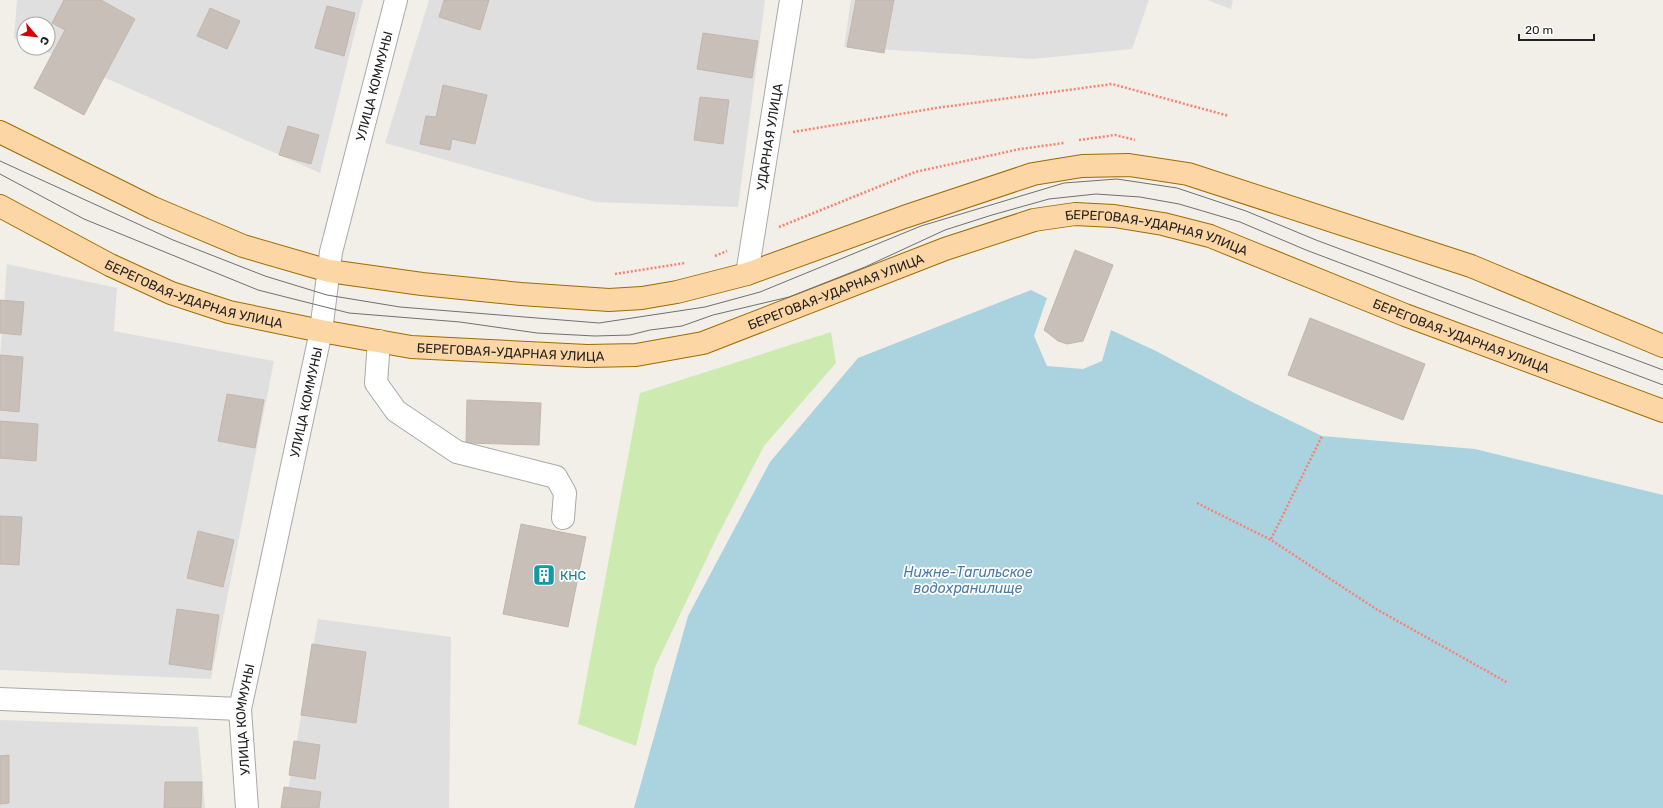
<svg xmlns="http://www.w3.org/2000/svg" width="1663" height="808" font-family="Rubik,sans-serif">
	<style>
		.residential { fill: #e0dfdf }
		.grass { fill: #cdebb0 }
		.water { fill: #aad3df }
		.building { fill: #c7bfb8; stroke: #c4b6ab }
		.lines { fill: none; stroke-linecap: round; stroke-linejoin: round }
		.minor-casing { stroke: #a9a9a9; stroke-width: 24 }
		.major-casing { stroke: #a06b00; stroke-width: 24 }
		.path { stroke: #fa8072; stroke-width: 2.5; stroke-dasharray: 2 2; stroke-linecap: butt }
		.minor { stroke: #fff; stroke-width: 22 }
		.major { stroke: #fcd6a4; stroke-width: 22 }
		.tram { stroke: #707070; stroke-width: 1 }
		.labels { text-anchor: middle; dominant-baseline: central; stroke-width: 3.5; stroke-linejoin: round; paint-order: stroke }
		.street-label { font-size: 13px; fill: #222; stroke: #fff }
		.culture-label { font-size: 13px; fill: #0d838f; stroke: #fff; text-anchor: start }
		.water-label { font-size: 14px; font-style: italic; fill: #4a7aab; stroke: #fff }
	</style>
	<rect width="100%" height="100%" fill="#f2efe9"/>
	<g class="residential">
		<path d="M17 0H363L320 173 38 48H48V24H24V42L14 38Z"/>
		<path d="M429 0H765L738 207 596 202 385 143Z"/>
		<path d="M851 0H1149L1132 49 1033 59 844 47Z"/>
		<path d="M1207 0H1233L1231 9Z"/>
		<path d="M7 264 117 288 114 331 274 361 211 679 0 670V357Z"/>
		<path d="M318 619 451 637 449 808H285Z"/>
		<path d="M0 720 198 727 205 808H0Z"/>
	</g>
	<path class="grass" d="M831 332 836 363 764 446 717 537 655 667 636 746 578 724 640 393Z"/>
	<path class="water" d="M1031 290 1047 298 1034 336 1047 366 1083 369 1102 361 1111 330 1156 351 1246 399 1322 436 1475 449 1663 495V808H634L688 616 770 462 858 358Z"/>
	<g class="building">
		<path d="M64 0H101L135 19 84 115 34 88 65 30 52 23Z"/>
		<path d="M444 0H489L480 30 439 17Z"/>
		<path d="M856 0H894L884 53 847 47Z"/>
		<path d="M327 6 355 13 344 56 315 48Z"/>
		<path d="M210 8 240 21 227 49 197 36Z"/>
		<path d="M703 33 758 41 752 78 697 69Z"/>
		<path d="M443 85 487 95 475 144 452 139 450 150 420 144 426 116 436 117Z"/>
		<path d="M700 97 729 100 723 144 694 140Z"/>
		<path d="M288 126 319 135 311 164 279 155Z"/>
		<path d="M1075 250 1113 265 1083 341 1067 344 1058 341 1044 330Z"/>
		<path d="M0 300 24 302 21 335 0 333Z"/>
		<path d="M1310 318 1425 364 1403 420 1288 375Z"/>
		<path d="M0 355 23 357 19 412 0 410Z"/>
		<path d="M227 394 264 400 255 448 218 441Z"/>
		<path d="M467 400 541 403 539 445 466 443Z"/>
		<path d="M0 421 38 424 36 461 0 458Z"/>
		<path d="M0 516 22 517 19 565 0 564Z"/>
		<path d="M521 524 586 537 568 627 503 614Z"/>
		<path d="M198 531 234 540 223 587 187 578Z"/>
		<path d="M177 609 219 615 211 670 169 664Z"/>
		<path d="M312 644 366 652 356 723 301 715Z"/>
		<path d="M294 741 320 745 315 779 289 775Z"/>
		<path d="M9 755V803L0 804V756Z"/>
		<path d="M165 782H202L201 808H164Z"/>
		<path d="M284 787 321 792 319 808H281Z"/>
	</g>
	<g class="lines">
		<g class="minor-casing">
			<g id="minor">
				<path id="s1" d="M747 274 791 0"/>
				<path d="M379 341 376 383 396 411 457 452 556 477 565 493 563 518"/>
				<path d="M0 699 240 709"/>
				<path id="s2" d="M247 808 240 709 321 331 331 252 396 0"/>
			</g>
		</g>
		<g class="major-casing">
			<g id="major">
				<path d="M0 132 153 208 243 246 329 271 422 284 521 294 609 300 642 298 677 292 747 274 904 217 1033 174 1082 166 1129 165 1188 174 1471 266 1663 346"/>
				<path id="s3" d="M0 206 110 265 171 293 229 312 321 331 411 347 587 356 636 355 703 343 945 249 1034 220 1075 214 1114 216 1163 224 1210 236 1405 315 1663 411"/>
			</g>
		</g>
		<g class="path">
			<path d="M793 132 936 108 1112 84 1229 116"/>
			<path d="M1079 140 1115 135 1135 140"/>
			<path d="M779 227 915 172 1020 149 1064 143"/>
			<path d="M715 256 727 251"/>
			<path d="M615 274 685 263"/>
			<path d="M1197 503 1271 540 1376 609 1508 683"/>
			<path d="M1271 539 1322 436"/>
		</g>
		<use href="#minor" class="minor"/>
		<use href="#major" class="major"/>
		<g class="tram">
			<path d="M0 161 173 240 265 276 327 295 400 307 599 323 705 307 760 292 921 226 1064 183 1117 179 1177 188 1246 211 1316 240 1663 370"/>
			<path d="M0 174 84 219 258 290 349 313 460 322 537 333 595 336 630 335 650 330 682 326 713 315 789 297 865 267 945 230 992 215 1049 199 1096 194 1140 197 1179 204 1240 222 1306 250 1663 385"/>
		</g>
	</g>
	<defs>
		<g id="building-square" transform="scale(1.15)"><rect x="-9" y="-9" width="18" height="18" rx="4" fill="#0f9aa8" stroke="#fff"/><path d="M-4-6H4V6H1V3H-1V6H-4ZM-2.5-4.3h1.7v1.8h-1.7ZM.8-4.3h1.7v1.8H.8ZM-2.5-1h1.7V.8h-1.7ZM.8-1h1.7V.8H.8Z" fill="#fff"/></g>
	</defs>
	<g fill-rule="evenodd">
		<use href="#building-square" x="544" y="575"/>
	</g>
	<g class="labels">
		<g class="street-label">
			<text stroke="none"><textPath href="#s2" startOffset="737">УЛИЦА КОММУНЫ</textPath></text>
			<text stroke="none"><textPath href="#s1" startOffset="139">УДАРНАЯ УЛИЦА</textPath></text>
			<text stroke="none"><textPath href="#s3" startOffset="1210">БЕРЕГОВАЯ-УДАРНАЯ УЛИЦА</textPath></text>
			<text stroke="none"><textPath href="#s3" startOffset="874">БЕРЕГОВАЯ-УДАРНАЯ УЛИЦА</textPath></text>
			<text stroke="none"><textPath href="#s3" startOffset="214">БЕРЕГОВАЯ-УДАРНАЯ УЛИЦА</textPath></text>
			<text stroke="none"><textPath href="#s3" startOffset="1534">БЕРЕГОВАЯ-УДАРНАЯ УЛИЦА</textPath></text>
			<text stroke="none"><textPath href="#s3" startOffset="538">БЕРЕГОВАЯ-УДАРНАЯ УЛИЦА</textPath></text>
			<text stroke="none"><textPath href="#s2" startOffset="413">УЛИЦА КОММУНЫ</textPath></text>
			<text stroke="none"><textPath href="#s2" startOffset="89">УЛИЦА КОММУНЫ</textPath></text>
		</g>
		<g class="culture-label">
			<text x="560" y="575">КНС</text>
		</g>
		<g class="water-label">
			<text x="968" y="572">Нижне-Тагильское<tspan x="968" dy="16">водохранилище</tspan></text>
		</g>
	</g>
	<g transform="translate(36 36) rotate(118)"><circle r="19" fill="#ffffff" stroke="#a7a7a7"/>
	<path d="M0-3L7 15L0 10L-7 15Z" fill="#d40000"/>
	<text y="-6" font-size="11" font-weight="bold" text-anchor="middle" fill="#222222">С</text>
	</g>
	<path d="M1519 34v6h75v-6" fill="none" stroke="#222222" stroke-width="2"/>
	<text x="1525" y="34" font-size="12" fill="#222222" stroke="#ffffff" stroke-width="3" paint-order="stroke">20 m</text>
</svg>
